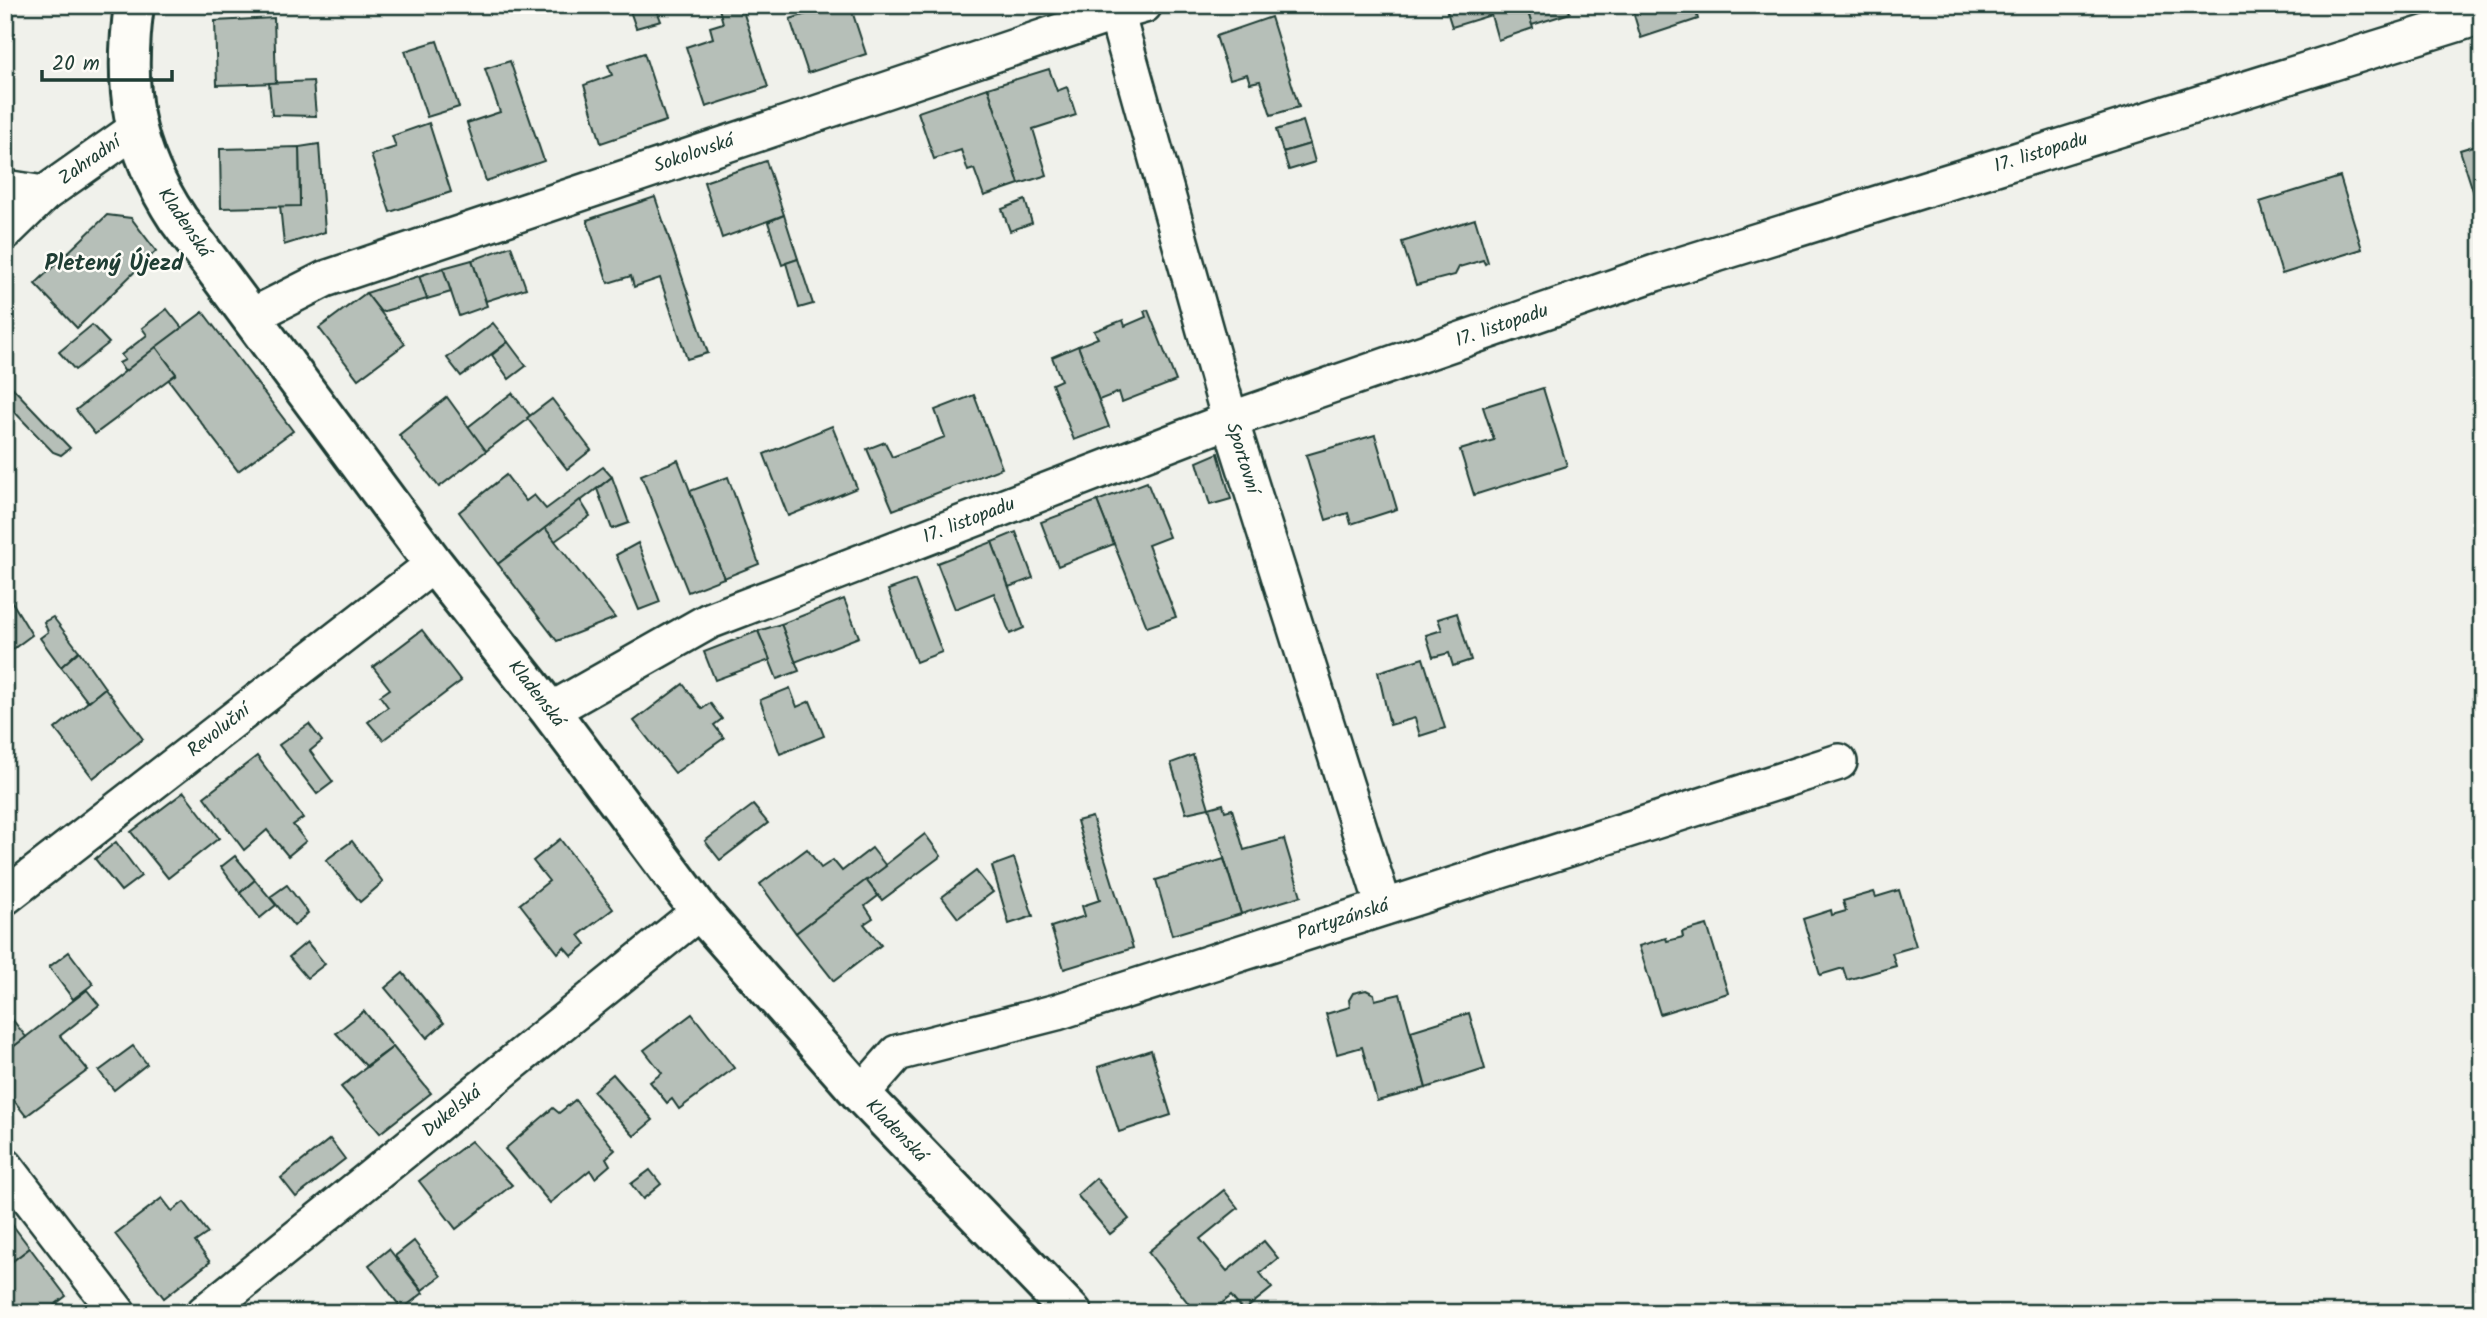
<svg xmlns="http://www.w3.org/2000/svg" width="2487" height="1318" font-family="Kalam,sans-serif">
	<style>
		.building { fill: #b6bfb8; stroke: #1f3d34; stroke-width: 2 }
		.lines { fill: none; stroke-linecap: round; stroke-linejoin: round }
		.street-casing { stroke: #1f3d34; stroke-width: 40 }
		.secondary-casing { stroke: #1f3d34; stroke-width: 44 }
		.street { stroke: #fdfcf7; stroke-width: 35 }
		.secondary { stroke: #fdfcf7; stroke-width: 38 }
		.labels { text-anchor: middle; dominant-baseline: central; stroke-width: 5; stroke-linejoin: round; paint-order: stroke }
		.street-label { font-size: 19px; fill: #1f3d34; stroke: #fdfcf7 }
		.quarter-label { font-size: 23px; font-weight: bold; fill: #1f3d34; stroke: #fdfcf7 }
	</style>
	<rect width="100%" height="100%" fill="#f0f1eb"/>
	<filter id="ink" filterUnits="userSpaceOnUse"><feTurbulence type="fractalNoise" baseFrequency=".0143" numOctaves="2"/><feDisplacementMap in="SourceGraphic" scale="14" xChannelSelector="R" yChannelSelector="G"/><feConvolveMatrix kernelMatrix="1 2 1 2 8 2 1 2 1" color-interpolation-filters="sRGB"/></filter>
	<g filter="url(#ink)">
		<g class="building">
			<path d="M628 5H655L661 21 636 28Z"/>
			<path d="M718 5H741L768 87 706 107 686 47 713 38 710 27 723 23Z"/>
			<path d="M810 5H850L866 54 808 73 790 19 813 12Z"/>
			<path d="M1445 5H1526L1533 28 1498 40 1491 15 1452 27Z"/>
			<path d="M1526 5H1568L1570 13 1532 25Z"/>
			<path d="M1631 5H1694L1698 19 1641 38Z"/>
			<path d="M1271 17 1299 107 1271 115 1260 81 1250 83 1247 74 1230 79 1216 36Z"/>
			<path d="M274 18 276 83 217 85 215 21Z"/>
			<path d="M437 41 459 107 427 117 405 51Z"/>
			<path d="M644 53 666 121 601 143 584 85 612 75 608 65Z"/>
			<path d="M510 61 544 161 486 181 467 123 500 112 485 69Z"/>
			<path d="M1049 69 1057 91 1067 87 1076 115 1033 129 1047 175 1019 184 988 88Z"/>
			<path d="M313 81 316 116 272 115 269 83Z"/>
			<path d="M988 88 1019 184 984 196 974 169 968 171 961 150 934 159 918 112Z"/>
			<path d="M1303 121 1310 144 1283 152 1276 130Z"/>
			<path d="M429 123 451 192 390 212 371 155 396 147 392 136Z"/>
			<path d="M2482 138V195L2475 197 2460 150 2476 145 2474 140Z"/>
			<path d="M319 144 325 232 284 245 280 205 300 206 299 147Z"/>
			<path d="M1310 144 1315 162 1289 170 1283 152Z"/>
			<path d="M299 147 300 206 221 208 220 149Z"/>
			<path d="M766 161 784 215 722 238 704 182Z"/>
			<path d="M2340 177 2362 249 2282 274 2260 202Z"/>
			<path d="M655 197 708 353 687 359 660 278 634 287 631 276 608 283 587 220Z"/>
			<path d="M1025 200 1032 223 1010 231 1002 209Z"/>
			<path d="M107 215 131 218 156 251 77 328 35 284Z"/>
			<path d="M784 215 798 259 782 265 768 222Z"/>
			<path d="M1475 219 1488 262 1485 264 1483 260 1459 267 1455 275 1416 285 1402 242Z"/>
			<path d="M511 246 526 288 486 301 472 260Z"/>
			<path d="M798 259 813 304 799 308 786 263Z"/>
			<path d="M472 260 487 306 459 316 443 268Z"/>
			<path d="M443 268 451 292 427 299 419 276Z"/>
			<path d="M419 276 427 299 381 312 366 293Z"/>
			<path d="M366 293 405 344 358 379 319 328Z"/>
			<path d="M167 309 182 328 125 372 119 363 125 360 121 355 147 335 142 328Z"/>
			<path d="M1148 310 1176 381 1122 402 1119 392 1099 400 1078 346 1098 338 1094 331 1123 320 1125 326 1146 317 1144 311Z"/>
			<path d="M203 312 293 431 238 471 168 379 176 374 156 347Z"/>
			<path d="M493 323 508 342 461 376 447 358Z"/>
			<path d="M92 325 109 343 75 370 59 352Z"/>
			<path d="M508 342 526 366 509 379 492 355Z"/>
			<path d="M1078 346 1109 427 1074 440 1052 384 1061 380 1052 357Z"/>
			<path d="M156 347 176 374 95 434 76 410Z"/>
			<path d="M12 387 70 448 61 455 53 452 5 402V393Z"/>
			<path d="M1543 388 1567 466 1474 495 1460 450 1494 440 1483 407Z"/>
			<path d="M512 393 531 417 486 451 468 427Z"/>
			<path d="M974 395 1002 468 893 510 867 449 885 442 892 457 945 437 935 410Z"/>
			<path d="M447 397 486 451 439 487 399 435Z"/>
			<path d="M552 399 591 450 567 469 527 418Z"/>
			<path d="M832 426 857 488 788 516 764 454Z"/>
			<path d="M1375 435 1397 509 1351 524 1348 513 1326 520 1306 455Z"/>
			<path d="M1218 453 1231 499 1210 505 1197 462Z"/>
			<path d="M678 460 724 578 688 592 641 475Z"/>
			<path d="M603 467 612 477 498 564 459 512 506 475 526 501 534 495 546 509Z"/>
			<path d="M612 477 629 523 612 529 597 489Z"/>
			<path d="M728 477 759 564 724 578 690 491Z"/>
			<path d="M1147 482 1169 537 1148 545 1176 617 1147 627 1097 501Z"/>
			<path d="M580 500 590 516 555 541 545 528Z"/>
			<path d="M1097 501 1114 544 1058 566 1041 522Z"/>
			<path d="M545 528 555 541 615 618 557 641 498 564Z"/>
			<path d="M1016 532 1033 578 1009 587 992 542Z"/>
			<path d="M992 542 1024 628 1010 634 994 593 955 609 937 563Z"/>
			<path d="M638 543 660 602 639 610 616 555Z"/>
			<path d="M915 580 942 652 916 662 888 590Z"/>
			<path d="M9 597 32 635 9 652 5 646V600Z"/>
			<path d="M844 599 859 637 795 662 781 624Z"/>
			<path d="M1457 613 1471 660 1453 666 1449 653 1433 657 1426 635 1442 630 1438 619Z"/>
			<path d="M53 617 79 651 61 667 40 638 48 632 44 622Z"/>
			<path d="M781 624 799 671 777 679 758 631Z"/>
			<path d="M422 630 461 681 383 740 368 722 388 707 380 696 390 689 373 667Z"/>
			<path d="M758 631 770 660 715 680 704 652Z"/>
			<path d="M79 651 105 688 88 702 61 667Z"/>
			<path d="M1423 658 1445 728 1420 736 1415 718 1390 725 1378 672Z"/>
			<path d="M683 684 702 709 710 703 722 719 714 725 724 738 675 773 634 721Z"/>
			<path d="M105 688 143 739 93 778 55 729Z"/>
			<path d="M790 688 797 707 810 701 824 736 780 754 760 700Z"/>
			<path d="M309 724 322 741 310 751 333 782 317 794 279 745Z"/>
			<path d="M1193 755 1209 808 1186 813 1171 763Z"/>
			<path d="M257 756 303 818 293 825 306 841 288 856 267 830 244 850 204 797Z"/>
			<path d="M184 792 219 838 168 878 131 832Z"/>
			<path d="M1223 804 1225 811 1232 809 1244 850 1284 839 1301 896 1241 914 1209 808Z"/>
			<path d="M753 805 768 823 720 860 705 841Z"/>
			<path d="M1092 817 1133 948 1064 969 1051 927 1085 916 1082 906 1100 900 1077 821Z"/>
			<path d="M925 834 941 856 882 900 866 880Z"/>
			<path d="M560 839 613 909 579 935 586 944 572 956 564 947 558 953 520 904 549 881 533 861Z"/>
			<path d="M352 841 383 882 360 902 326 860Z"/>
			<path d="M116 842 141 876 121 891 95 859Z"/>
			<path d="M872 848 886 866 796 933 760 884 807 849 821 868 833 860 842 871Z"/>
			<path d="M235 856 255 880 240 893 221 867Z"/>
			<path d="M1014 858 1033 916 1009 924 992 866Z"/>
			<path d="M1224 859 1241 914 1172 935 1156 880Z"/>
			<path d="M976 871 993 892 958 918 942 897Z"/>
			<path d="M255 880 276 905 260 918 240 893Z"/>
			<path d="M866 880 878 896 865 906 873 918 864 924 881 945 834 981 796 933Z"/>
			<path d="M287 885 308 913 294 926 270 897Z"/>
			<path d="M1899 890 1916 946 1892 953 1896 966 1847 980 1843 968 1820 975 1803 919 1831 910 1832 915 1846 911 1843 901 1874 892 1876 897Z"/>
			<path d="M1707 925 1728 993 1660 1014 1639 946 1666 938 1667 941 1683 937 1682 932Z"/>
			<path d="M307 942 325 964 307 978 289 957Z"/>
			<path d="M69 952 93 984 73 999 49 967Z"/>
			<path d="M403 973 444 1023 427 1038 385 988Z"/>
			<path d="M87 990 99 1005 60 1036 88 1070 26 1116 5 1089V1053Z"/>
			<path d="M1366 990 1374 994 1375 1000 1400 994 1426 1088 1377 1101 1362 1047 1337 1054 1326 1014 1350 1007 1349 1000 1353 993Z"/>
			<path d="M5 1010 26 1037 5 1053Z"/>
			<path d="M364 1011 393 1047 366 1066 336 1033Z"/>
			<path d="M1469 1013 1485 1069 1426 1088 1411 1031Z"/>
			<path d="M692 1014 734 1068 679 1109 672 1099 667 1103 650 1082 662 1073 644 1050Z"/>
			<path d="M133 1046 147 1064 114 1090 99 1071Z"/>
			<path d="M393 1047 431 1093 380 1133 341 1087Z"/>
			<path d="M1151 1050 1171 1115 1119 1132 1098 1067Z"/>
			<path d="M613 1074 653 1120 634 1136 593 1091Z"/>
			<path d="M575 1100 615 1150 606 1158 610 1165 595 1178 590 1170 550 1203 505 1149 553 1108 559 1113Z"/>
			<path d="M330 1139 345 1159 296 1197 281 1178Z"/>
			<path d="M471 1141 512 1185 456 1229 419 1181Z"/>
			<path d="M650 1170 661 1184 643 1199 631 1184Z"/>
			<path d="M1096 1178 1129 1219 1110 1234 1077 1195Z"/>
			<path d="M1224 1190 1238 1208 1200 1239 1227 1271 1264 1241 1278 1258 1260 1273 1272 1288 1243 1311 1231 1296 1210 1313H1196L1148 1252Z"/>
			<path d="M162 1198 172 1211 184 1202 208 1233 195 1242 210 1262 164 1298 115 1234Z"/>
			<path d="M5 1215 30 1248 5 1267Z"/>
			<path d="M414 1241 441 1276 422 1290 395 1256Z"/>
			<path d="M30 1248 66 1296 44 1313H5V1267Z"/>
			<path d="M389 1249 423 1293 402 1309 369 1265Z"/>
		</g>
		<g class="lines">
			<g class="street-casing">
				<g id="street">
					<path d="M1114 5 1230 420 1384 907"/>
					<path d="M5 188 44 194"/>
					<path d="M5 232 44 194 136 129"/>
					<path d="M250 317 325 279 1116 13 1144 5"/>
					<path d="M550 711 709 621 1230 420 1655 273 2482 16"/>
					<path d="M5 897 434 564"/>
					<path d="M861 1094 897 1053 1057 1012 1839 762"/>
					<path d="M5 1166 118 1313"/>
					<path d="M204 1313 700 911"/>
				</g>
			</g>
			<g class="secondary-casing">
				<path id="secondary" d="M134 5C123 88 131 148 178 219L434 564 550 711 700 911 861 1094 1072 1313"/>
			</g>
			<use href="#street" class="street"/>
			<use href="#secondary" class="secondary"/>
		</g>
	</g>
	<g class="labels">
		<g class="street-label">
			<text transform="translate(2041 153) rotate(-17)">17. listopadu</text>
			<text transform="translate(694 154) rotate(-19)">Sokolovská</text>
			<text transform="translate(90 161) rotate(-35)">Zahradní</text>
			<text transform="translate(184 223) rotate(56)">Kladenská</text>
			<text transform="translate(1502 326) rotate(-19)">17. listopadu</text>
			<text transform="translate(1242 458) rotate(73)">Sportovní</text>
			<text transform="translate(969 521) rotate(-21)">17. listopadu</text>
			<text transform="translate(536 694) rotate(52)">Kladenská</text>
			<text transform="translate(219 731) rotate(-38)">Revoluční</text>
			<text transform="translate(1343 920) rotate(-18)">Partyzánská</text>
			<text transform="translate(452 1112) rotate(-39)">Dukelská</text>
			<text transform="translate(896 1131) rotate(46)">Kladenská</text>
		</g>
		<g class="quarter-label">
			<text x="114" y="264">Pletený Újezd</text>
		</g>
	</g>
	<rect width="2487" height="1318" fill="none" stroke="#fdfcf7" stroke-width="28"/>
	<rect x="14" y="14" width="2459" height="1290" fill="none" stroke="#1f3d34" stroke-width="2.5" filter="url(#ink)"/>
	<path d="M42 70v10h130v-10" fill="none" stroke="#1f3d34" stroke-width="3.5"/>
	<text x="52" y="70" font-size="21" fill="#1f3d34" stroke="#fdfcf7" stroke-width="5" paint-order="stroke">20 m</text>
</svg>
